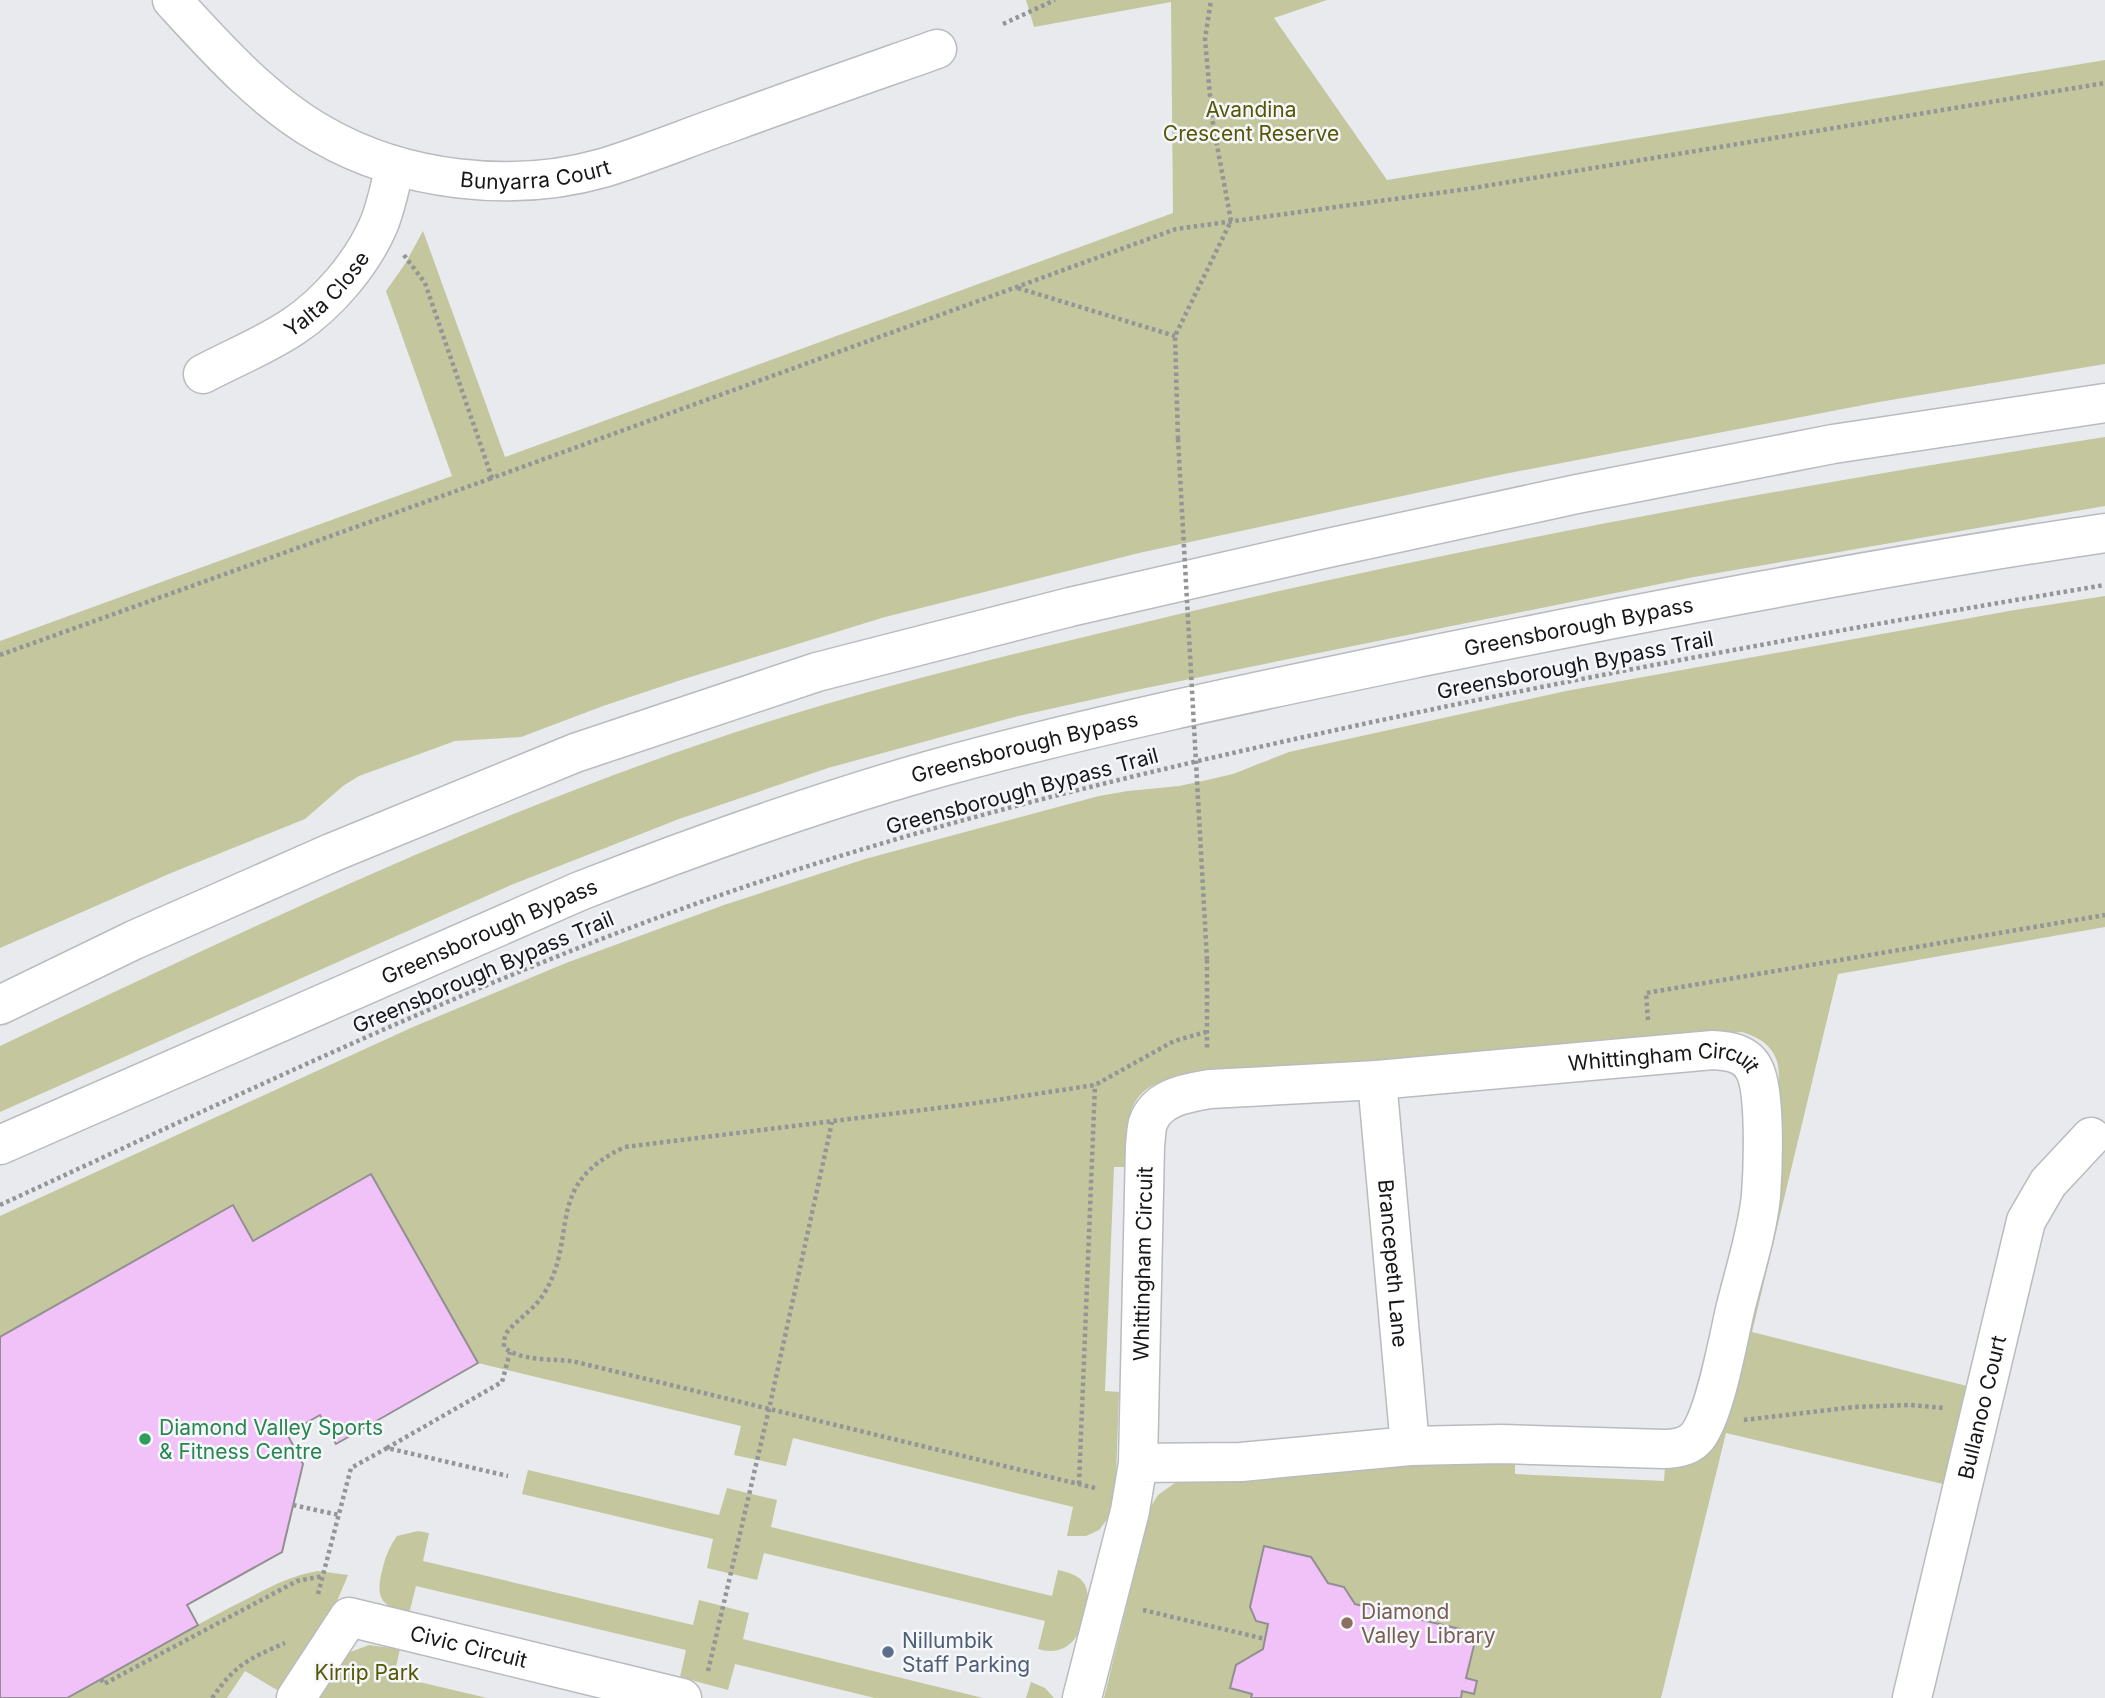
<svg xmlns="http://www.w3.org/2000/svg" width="2105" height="1698" font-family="Inter,sans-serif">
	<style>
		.green { fill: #c4c69e }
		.building { fill: #f1c2f7; stroke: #928f92; stroke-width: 2 }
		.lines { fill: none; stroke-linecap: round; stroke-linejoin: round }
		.minor-casing { stroke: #b9bbbe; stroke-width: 41 }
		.highway-casing { stroke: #b9bbbe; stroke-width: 41 }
		.path { stroke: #939597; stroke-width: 4.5; stroke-dasharray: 3.5 3.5; stroke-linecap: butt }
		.minor { stroke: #fff; stroke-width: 38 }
		.highway { stroke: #fff; stroke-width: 38 }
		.path-bridge { stroke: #939597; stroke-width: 4.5; stroke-dasharray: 3.5 3.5; stroke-linecap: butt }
		.leisure-dot { fill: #2e9e5b; stroke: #f6f7fb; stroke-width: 2.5 }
		.education-dot { fill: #8d6e63; stroke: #f6f7fb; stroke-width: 2.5 }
		.service-dot { fill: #5c6f8a; stroke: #f6f7fb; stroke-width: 2.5 }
		.labels { text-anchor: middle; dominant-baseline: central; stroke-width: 5; stroke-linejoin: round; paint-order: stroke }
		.park-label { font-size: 21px; fill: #565706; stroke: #f6f7fb }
		.street-label { font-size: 21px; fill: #161718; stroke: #f6f7fb }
		.leisure-label { font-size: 21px; fill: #27864d; stroke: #f6f7fb; text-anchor: start }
		.education-label { font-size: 21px; fill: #785e54; stroke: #f6f7fb; text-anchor: start }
		.service-label { font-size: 21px; fill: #4e5e75; stroke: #f6f7fb; text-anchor: start }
	</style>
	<rect width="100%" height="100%" fill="#e8eaed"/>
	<g class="green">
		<path d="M1026 0H1327L1274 18 1387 180 2105 60V364L1879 402 1504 474 1139 553 885 617 684 679 603 706 521 737 455 741 359 776 343 786 305 819 171 873 0 948V641L452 476 386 291 405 264 423 231 505 457 1173 213 1171 2 1034 27Z"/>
		<path d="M2105 437V506L1694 577 1131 691 1018 716 828 768 679 819 511 885 0 1112V1046C250 928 500 807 764 723 898 681 1034 649 1171 616 1479 543 1792 486 2105 437Z"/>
		<path d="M2105 596V927L1838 974 1752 1332 1967 1386 1943 1484 1726 1433 1661 1698H1104L1151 1506 1158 1495 1179 1480 1238 1479 1485 1459 1515 1461V1474L1664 1481 1665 1467C1685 1467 1698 1464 1712 1448L1770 1117C1782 1080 1789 1046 1742 1032L1170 1079C1121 1092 1129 1125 1127 1167H1114L1105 1391 1119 1392 1116 1478 1112 1513 1099 1530 1086 1536H1067L1073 1507 793 1438 786 1466 734 1455 741 1426 478 1363 371 1175 253 1241 233 1206 0 1337V1216L413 1027 566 963 724 905 865 859 1099 796 1128 791 1179 786 1207 780 1233 774 1289 752 1566 691 2009 611Z"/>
		<path d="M528 1470 719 1515 727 1488 777 1500 771 1527 1052 1596 1058 1570C1067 1572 1078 1575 1083 1582 1090 1591 1088 1605 1085 1615 1080 1639 1065 1657 1038 1649L1045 1621 764 1553 757 1580 707 1568 713 1539 522 1494Z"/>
		<path d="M418 1531 429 1533 423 1561 693 1625 699 1600 749 1613 743 1639 983 1698H875L735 1664 728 1690 680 1677 686 1650 416 1586 409 1614C382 1606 375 1599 382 1571 385 1558 389 1547 397 1536Z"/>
		<path d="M318 1571 348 1575 332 1613 282 1693 245 1671 227 1698H68C123 1667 177 1635 233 1606 261 1592 287 1576 318 1571Z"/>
		<path d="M369 1645 400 1649 394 1676 487 1698H311L345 1654Z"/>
		<path d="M1031 1682 1045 1688 1054 1698H1026Z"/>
	</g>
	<g class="building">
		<path d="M371 1174 478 1363 336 1444 320 1415 287 1434 303 1464 282 1552 187 1605 198 1625 67 1698H0V1337L233 1205 253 1241Z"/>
		<path d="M1264 1546 1311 1557 1328 1583 1344 1587 1355 1604 1477 1633 1466 1678 1477 1681 1474 1694 1462 1691 1461 1698H1251L1252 1694 1230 1688 1236 1665 1263 1649 1268 1624 1256 1621 1250 1607Z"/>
	</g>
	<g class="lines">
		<g class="minor-casing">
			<g id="minor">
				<path id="s1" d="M172 0C217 49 263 101 321 134 402 181 512 194 603 168 646 155 689 137 732 122 800 97 869 73 937 49"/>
				<path id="s2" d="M203 374C233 358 266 345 294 326 328 303 362 264 379 224 386 207 390 186 395 167"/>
				<path id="s3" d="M1377 1080 1410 1446"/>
				<path id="s4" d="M296 1698 349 1617 682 1698"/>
				<path id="s5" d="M1082 1698 1130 1511 1138 1463 1145 1146C1146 1138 1146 1129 1148 1123 1157 1097 1187 1093 1210 1089L1377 1080 1713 1050C1729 1051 1746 1053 1754 1069 1766 1091 1763 1169 1761 1196 1757 1234 1744 1273 1735 1310 1728 1340 1715 1415 1697 1437 1689 1447 1675 1449 1663 1449L1502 1444 1410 1446 1241 1462 1138 1463"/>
				<path id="s6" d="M1912 1698 2026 1221 2048 1183 2091 1137"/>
			</g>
		</g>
		<g class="highway-casing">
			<g id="highway">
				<path d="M0 1005 134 940 331 853 575 753 817 672 1070 607 1319 550 1577 494 1833 444 2105 403"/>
				<path id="s7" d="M0 1145 580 891C695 846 812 804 931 770 1093 725 1258 691 1422 657 1649 611 1876 567 2105 533"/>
			</g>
		</g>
		<g class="path">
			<path d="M1003 24 1055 0"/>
			<path d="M404 255 425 283 492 478 1176 229 1467 189 2105 83"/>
			<path d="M1018 288 1175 336"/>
			<path d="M1178 439 1175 336 1231 221 1212 118 1205 39 1211 0"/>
			<path d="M0 655 492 478"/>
			<path d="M1207 960V1050"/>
			<path d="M1648 1020 1646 993 2105 915"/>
			<path d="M0 1205C235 1097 468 984 712 898 921 825 1138 773 1354 726 1603 672 1853 627 2105 585"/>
			<path d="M1744 1420 1854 1407 1910 1405 1945 1408"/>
			<path d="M387 1448 502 1382 510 1352"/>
			<path d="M1079 1484 1095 1085"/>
			<path d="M1095 1488 572 1361C552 1359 519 1361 504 1347 504 1341 504 1336 508 1331 520 1317 535 1309 545 1292 579 1234 543 1185 625 1147L970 1104 1095 1085 1174 1041 1206 1032"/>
			<path d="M293 1505 339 1515"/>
			<path d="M318 1594 351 1468 387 1448 508 1476"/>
			<path d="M1143 1610 1265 1639"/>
			<path d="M708 1671 769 1409 832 1122"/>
			<path d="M101 1679 104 1684 297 1581 324 1576"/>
			<path d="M212 1698C236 1664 248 1659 285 1643"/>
		</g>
		<use href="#minor" class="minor"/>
		<use href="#highway" class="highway"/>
		<path class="path-bridge" d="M1178 439 1207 960"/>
	</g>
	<circle class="leisure-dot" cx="145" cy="1439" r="7"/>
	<circle class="education-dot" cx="1347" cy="1623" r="7"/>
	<circle class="service-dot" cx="888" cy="1652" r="7"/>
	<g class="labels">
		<g class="park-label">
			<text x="1251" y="109">Avandina<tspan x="1251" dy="24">Crescent Reserve</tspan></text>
			<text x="367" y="1672">Kirrip Park</text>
		</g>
		<g class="street-label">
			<text stroke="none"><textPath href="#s1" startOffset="424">Bunyarra Court</textPath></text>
			<text stroke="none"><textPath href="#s2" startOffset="149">Yalta Close</textPath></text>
			<text stroke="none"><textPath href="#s7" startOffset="1668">Greensborough Bypass</textPath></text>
			<text transform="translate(1575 665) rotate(-11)">Greensborough Bypass Trail</text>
			<text stroke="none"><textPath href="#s7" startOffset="1101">Greensborough Bypass</textPath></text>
			<text transform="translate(1022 791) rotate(-15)">Greensborough Bypass Trail</text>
			<text stroke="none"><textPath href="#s7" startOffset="534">Greensborough Bypass</textPath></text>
			<text transform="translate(483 972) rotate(-23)">Greensborough Bypass Trail</text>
			<text stroke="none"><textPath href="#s5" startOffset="1113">Whittingham Circuit</textPath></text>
			<text stroke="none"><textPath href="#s3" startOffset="184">Brancepeth Lane</textPath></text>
			<text stroke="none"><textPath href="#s5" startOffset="441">Whittingham Circuit</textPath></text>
			<text stroke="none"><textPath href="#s6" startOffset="299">Bullanoo Court</textPath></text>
			<text stroke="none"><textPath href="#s4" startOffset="220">Civic Circuit</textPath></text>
		</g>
		<g class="leisure-label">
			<text x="159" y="1427">Diamond Valley Sports<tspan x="159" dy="24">&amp; Fitness Centre</tspan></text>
		</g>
		<g class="education-label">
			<text x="1361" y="1611">Diamond<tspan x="1361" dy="24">Valley Library</tspan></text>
		</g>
		<g class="service-label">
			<text x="902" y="1640">Nillumbik<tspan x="902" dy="24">Staff Parking</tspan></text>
		</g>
	</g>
</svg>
